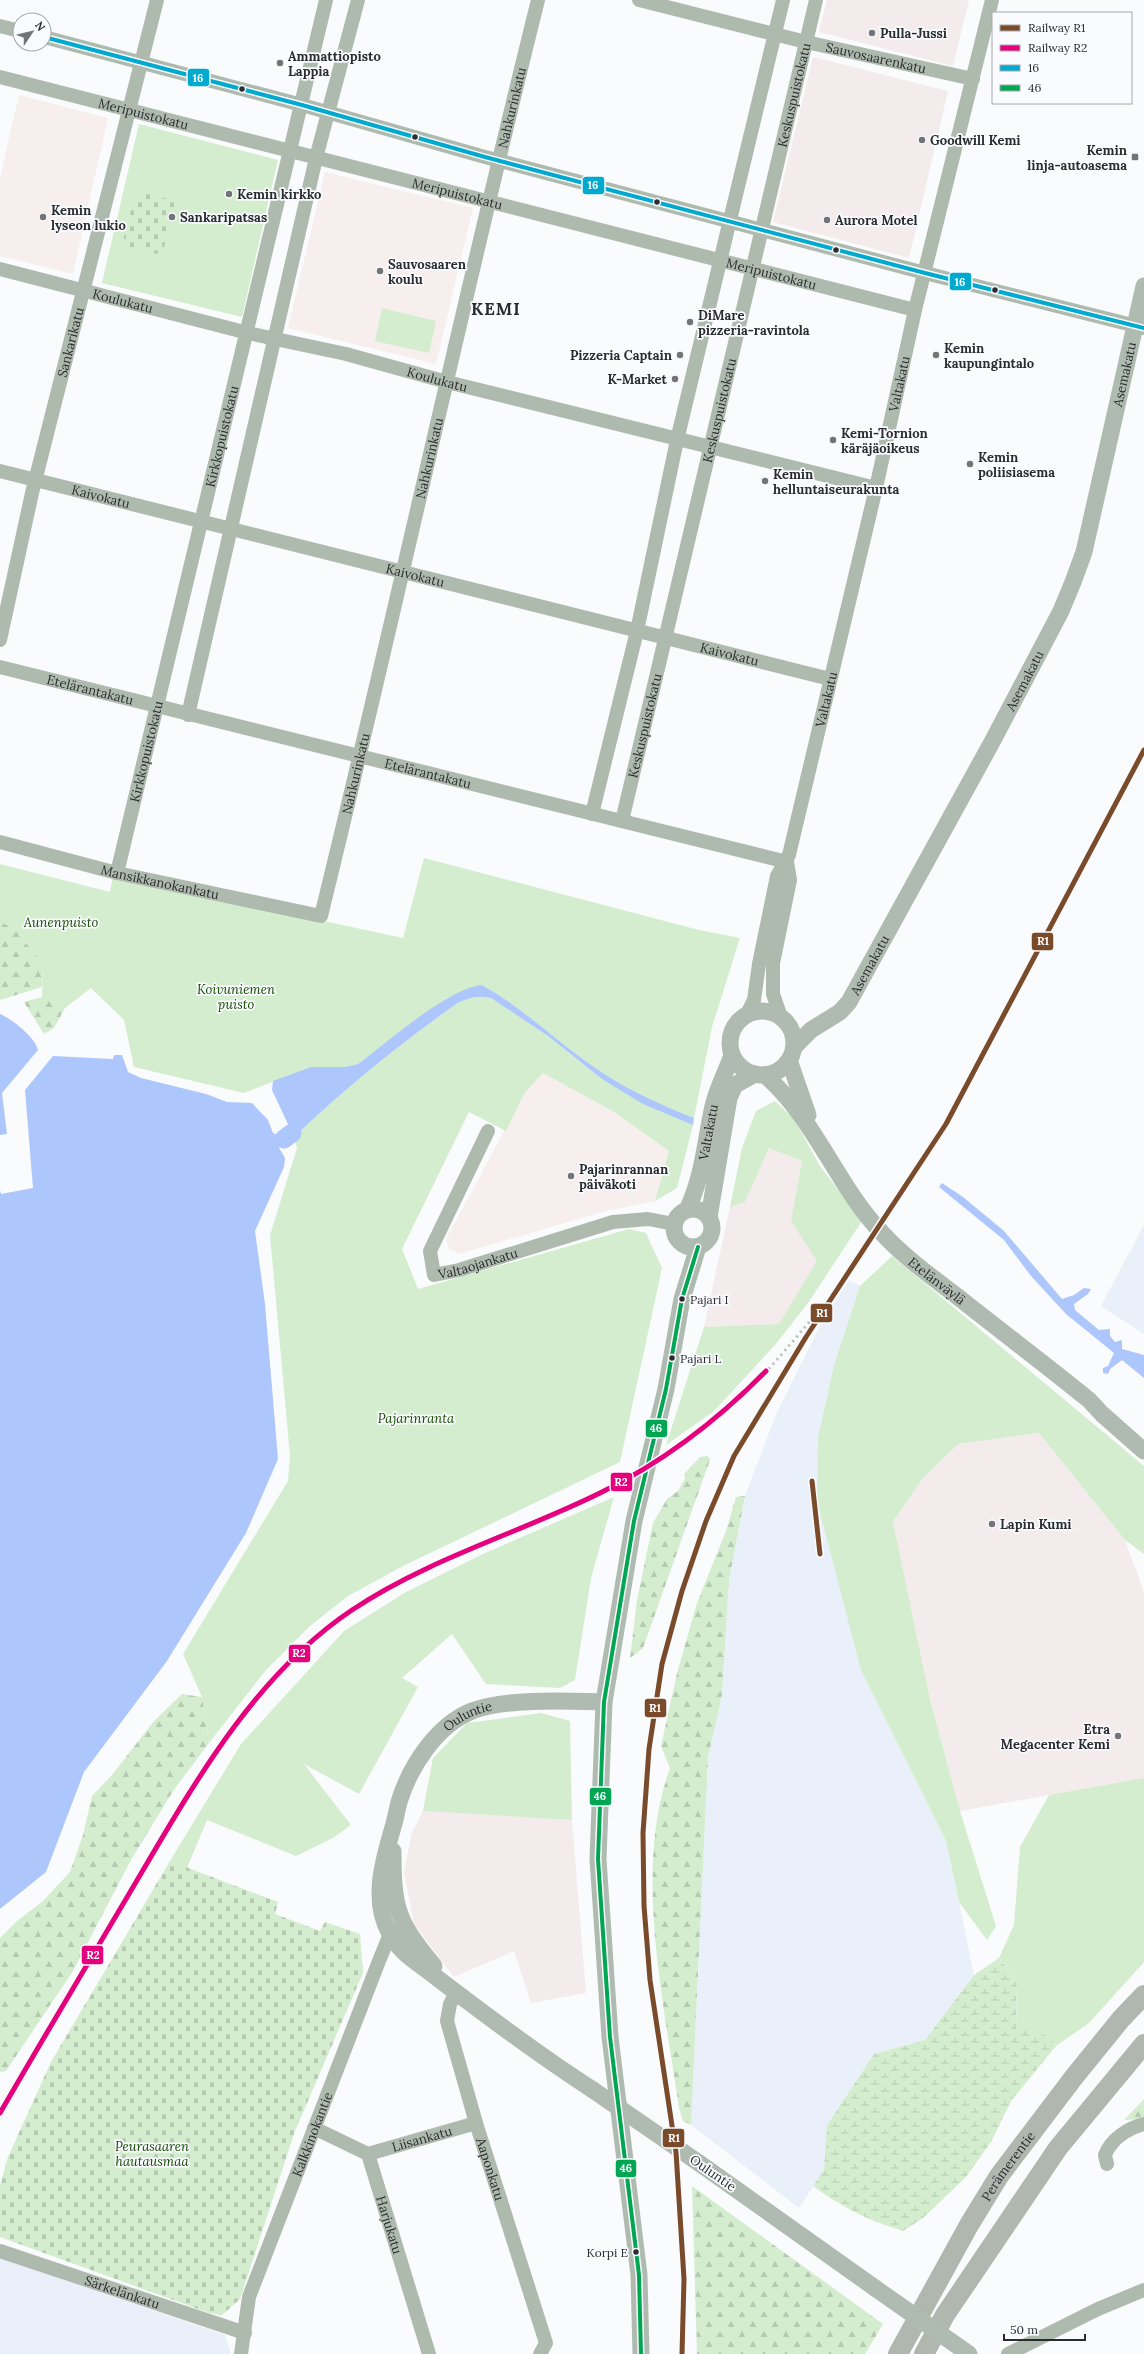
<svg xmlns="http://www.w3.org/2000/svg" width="1144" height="2354" font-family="Lora,serif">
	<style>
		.commercial { fill: #f3ebec }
		.built { fill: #eaf0f9 }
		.education { fill: #f7efed }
		.green { fill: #d3edce }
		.forest { fill: url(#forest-firs) }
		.wetland { fill: url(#wetland-marsh) }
		.cemetery { fill: url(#cemetery-stones) }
		.water { fill: #adc7fc }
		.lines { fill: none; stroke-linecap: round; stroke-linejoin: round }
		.river { stroke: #adc7fc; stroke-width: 19 }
		.minor { stroke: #afbaaf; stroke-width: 14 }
		.major { stroke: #afbbb0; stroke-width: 17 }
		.highway { stroke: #afb7af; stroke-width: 20 }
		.rail { stroke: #b9bfb9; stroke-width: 3; stroke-dasharray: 2 4; stroke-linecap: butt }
		.major-bridge { stroke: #afbbb0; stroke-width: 17 }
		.bus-1-casing { stroke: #f9fbfe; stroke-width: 7 }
		.bus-2-casing { stroke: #f9fbfe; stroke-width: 7 }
		.bus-1 { stroke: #00a9ce; stroke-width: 4 }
		.bus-2 { stroke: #00a651; stroke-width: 4 }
		.rail-1-casing { stroke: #f9fbfe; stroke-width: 8 }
		.rail-2-casing { stroke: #f9fbfe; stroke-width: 8 }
		.rail-1 { stroke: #7a4b2a; stroke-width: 5 }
		.rail-2 { stroke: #e5007d; stroke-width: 5 }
		.poi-dot { fill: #737477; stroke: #f9fbfe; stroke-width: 1.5 }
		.bus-dot { fill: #2a2c2f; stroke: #f9fbfe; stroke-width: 1.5 }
		.labels { text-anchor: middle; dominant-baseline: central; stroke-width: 3.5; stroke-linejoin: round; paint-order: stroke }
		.bus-label { font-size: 12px; fill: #2a2c2f; stroke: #f9fbfe; text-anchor: start }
		.poi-label { font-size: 13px; font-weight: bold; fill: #2a2c2f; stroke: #f9fbfe; text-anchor: start }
		.street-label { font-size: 13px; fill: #2a2c2f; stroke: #f9fbfe }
		.park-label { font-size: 13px; font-style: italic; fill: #144a00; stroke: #f9fbfe }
		.district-label { font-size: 17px; font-weight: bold; letter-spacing: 1px; fill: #2a2c2f; stroke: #f9fbfe }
		.line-badge { stroke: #f9fbfe; stroke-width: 1.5 }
		.badge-label { font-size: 11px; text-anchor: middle; font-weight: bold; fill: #fff }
	</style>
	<defs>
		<pattern id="forest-firs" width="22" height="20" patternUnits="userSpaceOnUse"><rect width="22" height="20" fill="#d3edce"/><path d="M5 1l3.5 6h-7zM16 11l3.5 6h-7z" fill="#b5cbb1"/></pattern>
		<pattern id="wetland-marsh" width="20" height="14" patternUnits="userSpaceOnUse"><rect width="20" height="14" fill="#d3edce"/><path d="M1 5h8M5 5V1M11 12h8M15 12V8" fill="none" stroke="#b5cbb1"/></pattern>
		<pattern id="cemetery-stones" width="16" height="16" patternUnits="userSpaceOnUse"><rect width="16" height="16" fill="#d3edce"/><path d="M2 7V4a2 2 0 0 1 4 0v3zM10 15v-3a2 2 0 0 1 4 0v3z" fill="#b5cbb1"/></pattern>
	</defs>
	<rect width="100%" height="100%" fill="#fafbfd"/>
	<g class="commercial">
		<path d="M827 0H969L953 66 819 32Z"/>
		<path d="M813 57 948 91 909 258 773 222Z"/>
		<path d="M769 1148 802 1161 791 1221 818 1261 779 1324 704 1327 730 1207 745 1202Z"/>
		<path d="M1039 1433 1125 1540 1144 1592V1778L960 1811 930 1698 893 1523 923 1478 958 1444Z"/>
		<path d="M423 1811 572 1820 586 1993 531 2003 514 1951 454 1977 414 1924 404 1872 412 1832Z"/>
	</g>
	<g class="built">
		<path d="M1144 1225V1334L1101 1306Z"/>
		<path d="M849 1280 860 1286 834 1365 818 1437 861 1670 946 1841 974 1975 925 2040 874 2054 827 2125 824 2170 799 2208 691 2125 708 1757 722 1695 729 1580 745 1496 775 1417 822 1322Z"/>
		<path d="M0 2258 225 2335 231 2354H0Z"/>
	</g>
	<g class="education">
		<path d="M19 95 108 118 73 274 0 256V178Z"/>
		<path d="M325 172 473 208 436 364 288 328Z"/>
		<path d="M543 1073 614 1112 669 1151 655 1201 606 1211 459 1254 449 1249 446 1239 524 1094Z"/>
	</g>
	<g class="green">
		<path d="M139 124 278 160 242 317 102 283Z"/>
		<path d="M382 308 436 321 429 353 375 341Z"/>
		<path d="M424 858 699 930 740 938 712 1027 694 1118C664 1106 634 1093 606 1075 563 1048 527 1010 482 985L447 998 358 1064 345 1067H311L244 1093 134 1067 124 1020 91 988 65 1008 42 997 43 965 3 923 0 924V864L110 892 113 876 403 938Z"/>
		<path d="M484 996 491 998 548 1036 602 1079 693 1125 677 1188 655 1201 669 1151 614 1112 543 1073 524 1094 506 1131 469 1112 402 1249 418 1289 629 1229 646 1233 662 1268 620 1462 403 1566 348 1596 310 1626 266 1670 209 1743 202 1697 183 1654 288 1481 290 1456 270 1235 297 1148 294 1137C345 1088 399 1045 456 1004L467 998Z"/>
		<path d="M775 1101 794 1119 820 1166 862 1221 808 1303 775 1345 714 1411 666 1445 704 1327 779 1324 817 1261 791 1221 802 1161 769 1148 745 1202 730 1207 742 1148 756 1111Z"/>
		<path d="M892 1256 1144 1466V1554L1125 1540 1039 1433 958 1444 923 1478 893 1522 930 1699 960 1811 996 1926 987 1940 959 1902 946 1841 861 1670 817 1501 818 1437 834 1365 860 1286Z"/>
		<path d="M614 1497 591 1578 575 1680 560 1688 486 1684 452 1634 402 1678 418 1687 359 1794 304 1764 351 1825 333 1838 296 1856 207 1820 187 1868 170 1861 241 1744 344 1631 406 1592 483 1554Z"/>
		<path d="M541 1713 570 1721 572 1820 423 1811 433 1758 467 1723Z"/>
		<path d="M1144 1778V1962L1089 2023 1056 2046 1046 2035 1016 2030 1017 1980 999 1958 1014 1925 1020 1847 1049 1795Z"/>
	</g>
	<g class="forest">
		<path d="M3 923 16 930 43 965 42 987 0 1000V924Z"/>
		<path d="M42 997 65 1008 54 1028 44 1034 24 1002Z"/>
		<path d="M708 1456 710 1460 643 1648 630 1658 637 1600 653 1523 667 1499 678 1491 685 1479 684 1474 700 1457Z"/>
		<path d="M745 1496 729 1580 722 1695 708 1757 691 2125 683 2121 679 2108C664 2003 633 1869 670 1768L661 1746 677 1673 697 1603 726 1531 736 1497Z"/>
		<path d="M182 1694 202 1697 209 1743 173 1791 131 1860 73 1971 6 2071 0 2072V1938L17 1921 43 1901 70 1872 83 1835 92 1796 112 1775 154 1721Z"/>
		<path d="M1144 2099V2119L1124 2120Z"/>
		<path d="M692 2186 883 2324 865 2354H697Z"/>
	</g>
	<path class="wetland" d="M999 1958 1017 1980 1016 2029 1046 2035 1056 2046 1011 2101 991 2142 966 2177 923 2218 903 2231C870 2221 841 2207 813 2186L824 2170 827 2125 874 2054 925 2040 974 1975Z"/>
	<g class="cemetery">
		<path d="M136 191 176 201 162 255 122 245Z"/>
		<path d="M170 1861 278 1902 275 1914 320 1931 325 1922 360 1934 363 1973 295 2131 240 2299 222 2315 209 2313 0 2237V2185L8 2157 51 2062Z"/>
	</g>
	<g class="water">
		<path d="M482 985C527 1010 563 1048 606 1075 634 1093 664 1106 694 1118L693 1125 643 1104 602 1079 548 1036 491 998C478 995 467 998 456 1004 399 1045 345 1088 294 1137L272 1090 273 1081 311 1067H345L358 1064C387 1043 448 988 482 985Z"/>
		<path d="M0 1014C12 1019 35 1037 38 1050L2 1093 7 1134 0 1135Z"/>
		<path d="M114 1055H122L128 1072 141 1078 206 1094 227 1102 252 1103 268 1120 273 1133 284 1137 285 1140 279 1148 285 1158 284 1167 255 1231 265 1304 278 1459 246 1533 167 1661 84 1772 46 1872 0 1909V1190L1 1194 33 1188 25 1090 53 1056 113 1059Z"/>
		<path d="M942 1183 963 1197 1004 1231 1062 1299 1074 1295 1084 1288 1091 1289 1088 1294 1074 1304 1075 1310 1099 1330 1110 1329V1336L1115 1342 1122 1340V1349L1144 1355V1378L1122 1360 1110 1369 1108 1374 1103 1373V1368L1108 1366 1114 1353 1066 1314 1031 1276 1004 1240 939 1187Z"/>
	</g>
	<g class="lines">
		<path class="river" d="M284 1139 292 1133"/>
		<g class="minor">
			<path id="s1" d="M639 0 806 42 973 79"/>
			<path d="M0 26 20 31"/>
			<path d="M44 37 302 105 485 157 925 273 1144 328"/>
			<path id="s2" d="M0 77 915 310"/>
			<path id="s3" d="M0 269 248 333 346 354 447 382 876 488"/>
			<path id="s4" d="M0 471 830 679"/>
			<path id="s5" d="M0 640 32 493 157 0"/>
			<path id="s6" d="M0 667 787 862"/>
			<path d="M188 715 316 158 358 0"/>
			<path d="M592 814 637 631 677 440 783 0"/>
			<path id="s7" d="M622 821 816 0"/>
			<path id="s8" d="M0 842 117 873 321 916C396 611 462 304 538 0"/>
			<path id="s9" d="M117 873 326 0"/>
			<path id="s10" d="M747 1014 754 1000 759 964 777 876 789 855 876 488 915 310 992 0"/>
			<path d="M781 1017 773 994V963L790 880 787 862"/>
			<path id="s11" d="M488 1131 430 1251 434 1275 459 1270 613 1222 648 1219 674 1224"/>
			<path id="s12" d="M456 1993 450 2004 447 2021 476 2123 546 2343 540 2354"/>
			<path id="s13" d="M314 2128 368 2154 429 2354"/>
			<path id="s14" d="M368 2154 476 2123"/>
			<path d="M1107 2164 1105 2155C1111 2139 1128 2128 1144 2124"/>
			<path id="s15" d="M0 2251 245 2333"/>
			<path id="s16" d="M241 2354 249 2297 379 1961 390 1934 396 1929"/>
			<path d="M1008 2354 1098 2309 1144 2290"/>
		</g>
		<g class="major">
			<circle cx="762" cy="1043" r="32"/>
			<path id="s17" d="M794 1047 811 1030 840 1012 849 1002 992 742 1061 611 1073 582 1084 552 1144 286"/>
			<path d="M789 1060 808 1115"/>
			<path id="s18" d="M765 1075C817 1121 836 1185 882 1233 904 1257 932 1277 958 1297 1002 1332 1046 1365 1089 1400L1102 1414 1144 1451"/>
			<circle cx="693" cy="1228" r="19"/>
			<path id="s19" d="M687 1210C703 1177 705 1142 713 1106 717 1089 726 1072 732 1055"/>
			<path d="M709 1217 729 1098 735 1085 755 1074"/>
			<path d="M393 1851C393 1909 397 1921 434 1966"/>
			<path id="s20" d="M593 2090C537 2054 484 2014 432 1974 417 1962 399 1952 390 1934 371 1901 383 1861 393 1827 396 1818 397 1808 400 1799 411 1765 437 1725 472 1711 504 1698 569 1701 604 1702"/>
			<path d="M699 2163 875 2288"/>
			<path d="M641 2354 639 2275 610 2037 598 1859 604 1702 634 1521 666 1389 682 1299 698 1247"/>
		</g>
		<g class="highway">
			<path id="s21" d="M898 2354 969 2225 999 2176 1074 2077 1121 2019 1144 1995"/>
			<path d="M924 2354 945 2315 1058 2148 1144 2044"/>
		</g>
		<g class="rail">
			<path d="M812 1481 820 1554"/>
			<path d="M0 2113C42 2040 86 1967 129 1894 186 1797 242 1694 332 1624 413 1561 515 1537 604 1491 647 1469 689 1443 726 1411 767 1376 800 1331 836 1291"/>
		</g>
		<g class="major-bridge">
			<path d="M593 2090 699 2163"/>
			<path d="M875 2288 969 2354"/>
		</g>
		<g class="bus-1-casing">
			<path id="bus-1" d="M44 37 302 105 485 157 925 273 1144 328"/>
		</g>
		<g class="bus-2-casing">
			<path id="bus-2" d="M641 2354 639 2275 610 2037 598 1859 604 1702 634 1521 666 1389 682 1299 698 1247"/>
		</g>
		<use href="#bus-1" class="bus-1"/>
		<use href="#bus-2" class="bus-2"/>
		<g class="rail-1-casing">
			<g id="rail-1">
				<path d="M812 1481 820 1554"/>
				<path d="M682 2354 684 2279 676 2152 650 1980 644 1906 643 1833 649 1749 662 1664 682 1591 706 1521 734 1456 806 1337 946 1124 1144 750"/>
			</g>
		</g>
		<g class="rail-2-casing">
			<path id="rail-2" d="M0 2113C41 2042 84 1970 126 1899 188 1795 249 1679 352 1610 430 1558 520 1533 602 1492 665 1461 717 1421 766 1371"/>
		</g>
		<use href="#rail-1" class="rail-1"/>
		<use href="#rail-2" class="rail-2"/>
	</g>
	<g class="poi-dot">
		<circle cx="872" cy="33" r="4"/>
		<circle cx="280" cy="63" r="4"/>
		<circle cx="922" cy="140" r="4"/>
		<rect x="1131" y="153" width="8" height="8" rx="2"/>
		<circle cx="229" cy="194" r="4"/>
		<circle cx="43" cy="217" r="4"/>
		<circle cx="172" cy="217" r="4"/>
		<circle cx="827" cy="220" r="4"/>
		<circle cx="380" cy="271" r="4"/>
		<circle cx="690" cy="322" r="4"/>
		<circle cx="680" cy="355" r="4"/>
		<circle cx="936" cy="355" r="4"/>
		<circle cx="675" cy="379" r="4"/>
		<circle cx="833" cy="440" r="4"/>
		<circle cx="970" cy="464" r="4"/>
		<circle cx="765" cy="481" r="4"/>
		<circle cx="571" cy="1176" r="4"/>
		<circle cx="992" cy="1524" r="4"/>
		<circle cx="1118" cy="1736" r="4"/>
	</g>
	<g class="bus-dot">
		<circle cx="242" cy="89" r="3.5"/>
		<circle cx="415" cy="137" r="3.5"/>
		<circle cx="657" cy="202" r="3.5"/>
		<circle cx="836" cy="250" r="3.5"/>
		<circle cx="995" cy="290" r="3.5"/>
		<circle cx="682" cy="1299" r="3.5"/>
		<circle cx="672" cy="1358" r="3.5"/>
		<circle cx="636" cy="2252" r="3.5"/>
	</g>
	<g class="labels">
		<g class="bus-label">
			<text x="690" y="1299">Pajari I</text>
			<text x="680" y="1358">Pajari L</text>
			<text x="628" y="2252" text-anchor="end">Korpi E</text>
		</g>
		<g class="poi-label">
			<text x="880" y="33">Pulla-Jussi</text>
			<text x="288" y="56">Ammattiopisto<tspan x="288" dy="15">Lappia</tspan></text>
			<text x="930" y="140">Goodwill Kemi</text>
			<text x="1127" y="150" text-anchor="end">Kemin<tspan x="1127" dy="15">linja-autoasema</tspan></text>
			<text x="237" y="194">Kemin kirkko</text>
			<text x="51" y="210">Kemin<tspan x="51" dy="15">lyseon lukio</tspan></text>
			<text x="180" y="217">Sankaripatsas</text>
			<text x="835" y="220">Aurora Motel</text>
			<text x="388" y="264">Sauvosaaren<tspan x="388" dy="15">koulu</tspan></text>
			<text x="698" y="315">DiMare<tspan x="698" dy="15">pizzeria-ravintola</tspan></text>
			<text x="944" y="348">Kemin<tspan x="944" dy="15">kaupungintalo</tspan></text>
			<text x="672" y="355" text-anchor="end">Pizzeria Captain</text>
			<text x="667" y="379" text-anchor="end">K-Market</text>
			<text x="841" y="433">Kemi-Tornion<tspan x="841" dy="15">käräjäoikeus</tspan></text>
			<text x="978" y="457">Kemin<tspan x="978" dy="15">poliisiasema</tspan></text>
			<text x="773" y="474">Kemin<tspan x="773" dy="15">helluntaiseurakunta</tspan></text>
			<text x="579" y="1169">Pajarinrannan<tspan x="579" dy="15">päiväkoti</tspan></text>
			<text x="1000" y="1524">Lapin Kumi</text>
			<text x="1110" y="1729" text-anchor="end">Etra<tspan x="1110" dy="15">Megacenter Kemi</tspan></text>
		</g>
		<g class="street-label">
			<text stroke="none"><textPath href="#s1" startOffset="244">Sauvosaarenkatu</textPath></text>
			<text stroke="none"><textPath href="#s7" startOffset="746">Keskuspuistokatu</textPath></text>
			<text stroke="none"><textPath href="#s8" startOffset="1160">Nahkurinkatu</textPath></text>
			<text stroke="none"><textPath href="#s2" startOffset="148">Meripuistokatu</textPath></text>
			<text stroke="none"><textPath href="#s2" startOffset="472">Meripuistokatu</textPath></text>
			<text stroke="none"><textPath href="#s2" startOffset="796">Meripuistokatu</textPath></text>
			<text stroke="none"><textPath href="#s3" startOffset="127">Koulukatu</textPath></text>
			<text stroke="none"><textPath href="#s5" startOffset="306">Sankarikatu</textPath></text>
			<text stroke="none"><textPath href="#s17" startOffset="762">Asemakatu</textPath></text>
			<text stroke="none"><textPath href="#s3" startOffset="451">Koulukatu</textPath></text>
			<text stroke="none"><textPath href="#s10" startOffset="650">Valtakatu</textPath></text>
			<text stroke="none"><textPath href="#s7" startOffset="422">Keskuspuistokatu</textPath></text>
			<text stroke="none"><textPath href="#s9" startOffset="449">Kirkkopuistokatu</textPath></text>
			<text stroke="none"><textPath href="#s8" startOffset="800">Nahkurinkatu</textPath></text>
			<text stroke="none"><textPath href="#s4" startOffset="104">Kaivokatu</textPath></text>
			<text stroke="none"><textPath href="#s4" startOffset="428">Kaivokatu</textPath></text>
			<text stroke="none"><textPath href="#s4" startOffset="752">Kaivokatu</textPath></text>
			<text stroke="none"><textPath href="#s17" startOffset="438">Asemakatu</textPath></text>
			<text stroke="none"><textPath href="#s6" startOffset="93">Etelärantakatu</textPath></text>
			<text stroke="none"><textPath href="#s10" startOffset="326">Valtakatu</textPath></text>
			<text stroke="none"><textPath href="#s7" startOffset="98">Keskuspuistokatu</textPath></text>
			<text stroke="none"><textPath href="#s9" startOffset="125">Kirkkopuistokatu</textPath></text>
			<text stroke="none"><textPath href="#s8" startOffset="476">Nahkurinkatu</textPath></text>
			<text stroke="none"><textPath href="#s6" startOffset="441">Etelärantakatu</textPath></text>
			<text stroke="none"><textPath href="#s8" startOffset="165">Mansikkanokankatu</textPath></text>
			<text stroke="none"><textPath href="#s17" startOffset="114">Asemakatu</textPath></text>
			<text stroke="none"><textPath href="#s19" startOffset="81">Valtakatu</textPath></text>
			<text stroke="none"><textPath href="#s11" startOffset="203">Valtaojankatu</textPath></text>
			<text stroke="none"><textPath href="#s18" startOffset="270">Etelänväylä</textPath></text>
			<text stroke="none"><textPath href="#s20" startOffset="507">Ouluntie</textPath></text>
			<text stroke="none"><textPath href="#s16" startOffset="232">Kalkkinokantie</textPath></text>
			<text stroke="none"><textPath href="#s14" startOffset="56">Liisankatu</textPath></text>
			<text stroke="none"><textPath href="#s21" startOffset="218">Perämerentie</textPath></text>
			<text stroke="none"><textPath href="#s12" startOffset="184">Aaponkatu</textPath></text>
			<text transform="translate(713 2173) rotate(35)">Ouluntie</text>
			<text stroke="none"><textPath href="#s13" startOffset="134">Harjukatu</textPath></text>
			<text stroke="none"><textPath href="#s15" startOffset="129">Särkelänkatu</textPath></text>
		</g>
		<g class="park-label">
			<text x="61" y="922">Aunenpuisto</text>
			<text x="236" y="989">Koivuniemen<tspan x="236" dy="15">puisto</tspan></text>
			<text x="416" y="1418">Pajarinranta</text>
			<text x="152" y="2146">Peurasaaren<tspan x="152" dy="15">hautausmaa</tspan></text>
		</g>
		<g class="district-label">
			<text x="496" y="309">KEMI</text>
		</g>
	</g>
	<g class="line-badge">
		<rect x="187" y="68" width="23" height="19" rx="4" fill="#00a9ce"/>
		<rect x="582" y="176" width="23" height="19" rx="4" fill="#00a9ce"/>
		<rect x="949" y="272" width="23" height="19" rx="4" fill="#00a9ce"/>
		<rect x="1031" y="932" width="23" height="19" rx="4" fill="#7a4b2a"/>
		<rect x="810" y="1303" width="23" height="20" rx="4" fill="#7a4b2a"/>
		<rect x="645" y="1419" width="23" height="19" rx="4" fill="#00a651"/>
		<rect x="610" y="1472" width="23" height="20" rx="4" fill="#e5007d"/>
		<rect x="288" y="1644" width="23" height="19" rx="4" fill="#e5007d"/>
		<rect x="644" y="1698" width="23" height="20" rx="4" fill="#7a4b2a"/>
		<rect x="589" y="1787" width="23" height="19" rx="4" fill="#00a651"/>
		<rect x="81" y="1945" width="23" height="20" rx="4" fill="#e5007d"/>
		<rect x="662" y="2128" width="23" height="20" rx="4" fill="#7a4b2a"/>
		<rect x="615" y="2159" width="22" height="19" rx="4" fill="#00a651"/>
	</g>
	<g class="badge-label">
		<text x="198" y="82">16</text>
		<text x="593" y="189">16</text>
		<text x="960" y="286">16</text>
		<text x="1043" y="945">R1</text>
		<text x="822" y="1317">R1</text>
		<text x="656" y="1432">46</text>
		<text x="621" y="1486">R2</text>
		<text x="299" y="1657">R2</text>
		<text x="655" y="1712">R1</text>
		<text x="600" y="1800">46</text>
		<text x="93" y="1959">R2</text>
		<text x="674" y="2142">R1</text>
		<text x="626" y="2172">46</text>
	</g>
	<rect x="992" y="12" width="140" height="92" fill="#f9fbfe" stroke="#a6a8ab"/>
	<rect x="1000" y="25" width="20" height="6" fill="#7a4b2a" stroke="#a6a8ab"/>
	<text x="1028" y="32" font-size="12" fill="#2a2c2f">Railway R1</text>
	<rect x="1000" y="45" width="20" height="6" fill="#e5007d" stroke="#a6a8ab"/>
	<text x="1028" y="52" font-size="12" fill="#2a2c2f">Railway R2</text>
	<rect x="1000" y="65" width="20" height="6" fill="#00a9ce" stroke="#a6a8ab"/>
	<text x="1028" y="72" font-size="12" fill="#2a2c2f">16</text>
	<rect x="1000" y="85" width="20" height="6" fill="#00a651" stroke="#a6a8ab"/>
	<text x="1028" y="92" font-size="12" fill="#2a2c2f">46</text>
	<g transform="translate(32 32) rotate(55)"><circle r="19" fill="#f9fbfe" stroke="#a6a8ab"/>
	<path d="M0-3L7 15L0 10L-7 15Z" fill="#737477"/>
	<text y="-6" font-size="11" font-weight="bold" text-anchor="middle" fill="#2a2c2f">N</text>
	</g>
	<path d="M1004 2334v6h81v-6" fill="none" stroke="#2a2c2f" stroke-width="2"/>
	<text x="1010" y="2334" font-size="12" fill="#2a2c2f" stroke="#f9fbfe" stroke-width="3" paint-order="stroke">50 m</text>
</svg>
